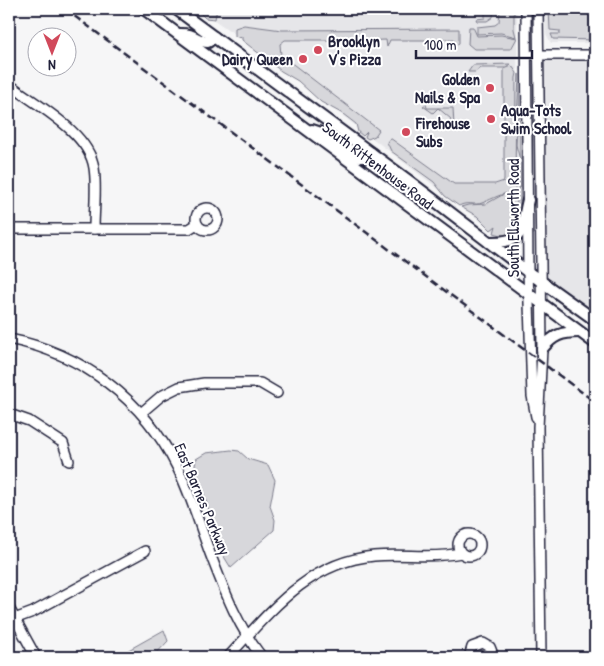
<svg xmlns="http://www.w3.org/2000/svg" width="604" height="666" font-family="'Patrick Hand',sans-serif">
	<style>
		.built { fill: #e6e6e9 }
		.green { fill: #d7d7db; stroke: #7c7c8b }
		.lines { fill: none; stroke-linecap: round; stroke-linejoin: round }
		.minor-casing { stroke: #22223b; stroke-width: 12 }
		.major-casing { stroke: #22223b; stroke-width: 14 }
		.minor { stroke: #fff; stroke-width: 9 }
		.major { stroke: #fff; stroke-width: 10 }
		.rail { stroke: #22223b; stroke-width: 2.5; stroke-dasharray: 8 4; stroke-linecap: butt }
		.poi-dot { fill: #d1495b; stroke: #fff; stroke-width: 2 }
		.labels { text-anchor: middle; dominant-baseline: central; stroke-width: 4; stroke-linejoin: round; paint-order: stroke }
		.poi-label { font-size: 16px; font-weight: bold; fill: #22223b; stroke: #fff; text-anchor: start }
		.street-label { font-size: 16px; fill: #22223b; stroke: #fff }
	</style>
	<rect width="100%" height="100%" fill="#f6f6f7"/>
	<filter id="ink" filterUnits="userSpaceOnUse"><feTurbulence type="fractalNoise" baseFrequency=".02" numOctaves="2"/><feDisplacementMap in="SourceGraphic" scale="10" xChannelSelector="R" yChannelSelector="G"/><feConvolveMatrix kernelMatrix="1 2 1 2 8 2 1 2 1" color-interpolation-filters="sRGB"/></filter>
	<g filter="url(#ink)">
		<g class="built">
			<path d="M198 9H517L518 225 499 235 245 41Z"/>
			<path d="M545 9H595V43H551L546 34Z"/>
			<path d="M595 55V320L542 283 539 56Z"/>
		</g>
		<g class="green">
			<path d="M196 9H217L215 19 205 18Z"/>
			<path d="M485 9H494L493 17 487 21H477L476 19 485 18Z"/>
			<path d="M500 9H514V29L516 37 501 33 477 34V27L495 25 499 22Z"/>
			<path d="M549 9H555V13H581L582 9H595V40L553 39 551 34H560V31L550 30Z"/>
			<path d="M244 25 282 30 459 29V43L455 46 454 39 429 40 427 46 425 40H390L387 47 386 40 351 41 350 48 347 43 338 45V48L327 40H285L280 44 281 55 379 130 375 136 368 139 365 137 367 132 363 136 358 132 356 124 343 114 321 102 298 81 281 71 242 40V36L240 38 235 36V28Z"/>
			<path d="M469 27H473L477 36 501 35 517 38 511 49H474L468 44Z"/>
			<path d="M511 64 506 68H480L475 72H468L473 65Z"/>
			<path d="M512 66 517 73 516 78 515 192C502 193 494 198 482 203 475 206 467 201 459 206L445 196 434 182 391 151 387 142 390 138 454 184H495L504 181V69Z"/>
			<path d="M519 74 520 160 516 145Z"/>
			<path d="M426 104 427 108H453L454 126H461L460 129 455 130 448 125 451 119 438 108 433 113 423 106Z"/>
			<path d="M519 163H520L521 216 518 193Z"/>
			<path d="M504 194H516L519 223 515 230 505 236 494 233 496 226 491 230 477 216 461 207 468 205 486 204Z"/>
			<path d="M231 450 239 451 248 459 268 465 275 480 270 506 275 520 274 530 231 568 223 555 195 466 196 459 206 453Z"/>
			<path d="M164 630 168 641 153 657H116Z"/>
		</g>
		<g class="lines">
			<g class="minor-casing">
				<g id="minor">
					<path d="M526 9 528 272 532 396 536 417"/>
					<path d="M538 9 542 349 538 427 541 657"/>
					<path d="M533 55H595"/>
					<path d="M9 84C36 105 89 132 94 168 97 187 94 210 94 229"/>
					<circle cx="207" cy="219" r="11"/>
					<path d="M9 229H189L197 224"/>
					<path d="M9 339C82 353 144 400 177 467 191 495 200 527 211 556 225 592 238 627 262 657"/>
					<path d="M141 413 161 396 179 387 204 383H260L277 393"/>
					<path d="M9 414 29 421 63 443 69 461"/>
					<circle cx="469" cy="545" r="11"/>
					<path d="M9 608 36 657"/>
					<path d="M9 621 33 612 145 551"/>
					<path d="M228 657C270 612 308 562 374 556 402 553 433 559 461 553"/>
					<path d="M469 657 472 647 483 643 490 647 494 657"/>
				</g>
			</g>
			<g class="major-casing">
				<g id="major">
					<path d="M144 9 595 343"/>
					<path d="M176 9 409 181 528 272 595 320"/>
					<path d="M178 34C196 33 196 42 208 42L214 37"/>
					<path d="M312 130 330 136 359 157H365L371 153"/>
					<path d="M489 242C527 243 520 230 528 200"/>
					<path d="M542 349C553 335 562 332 579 332"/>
				</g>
			</g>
			<use href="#minor" class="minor"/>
			<use href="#major" class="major"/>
			<path class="rail" d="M65 9 595 402"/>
		</g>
	</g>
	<g class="poi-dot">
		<circle cx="318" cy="50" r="5"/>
		<circle cx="303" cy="59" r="5"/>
		<circle cx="490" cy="88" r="5"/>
		<circle cx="491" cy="119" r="5"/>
		<circle cx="406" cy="132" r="5"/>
	</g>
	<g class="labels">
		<g class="poi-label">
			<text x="328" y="41">Brooklyn<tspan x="328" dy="18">V's Pizza</tspan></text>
			<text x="293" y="59" text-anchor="end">Dairy Queen</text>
			<text x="480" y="79" text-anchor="end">Golden<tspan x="480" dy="18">Nails &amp; Spa</tspan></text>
			<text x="501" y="110">Aqua-Tots<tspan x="501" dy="18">Swim School</tspan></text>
			<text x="416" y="123">Firehouse<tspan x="416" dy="18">Subs</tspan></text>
		</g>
		<g class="street-label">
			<text transform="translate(378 165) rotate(37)">South Rittenhouse Road</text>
			<text transform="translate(513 218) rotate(-90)">South Ellsworth Road</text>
			<text transform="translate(203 499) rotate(67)">East Barnes Parkway</text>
		</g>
	</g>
	<rect width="604" height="666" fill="none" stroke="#fff" stroke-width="30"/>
	<rect x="15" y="15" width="574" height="636" fill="none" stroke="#22223b" stroke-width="2" filter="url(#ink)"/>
	<g transform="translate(52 52) rotate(180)"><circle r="24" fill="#ffffff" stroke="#a7a7b1"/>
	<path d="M0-4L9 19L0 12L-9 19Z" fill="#d1495b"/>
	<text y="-8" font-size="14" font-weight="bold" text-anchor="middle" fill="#22223b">N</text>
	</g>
	<path d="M416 50v8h116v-8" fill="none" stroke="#22223b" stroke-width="2.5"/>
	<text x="424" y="50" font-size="15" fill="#22223b" stroke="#ffffff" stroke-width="4" paint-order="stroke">100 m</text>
</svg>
